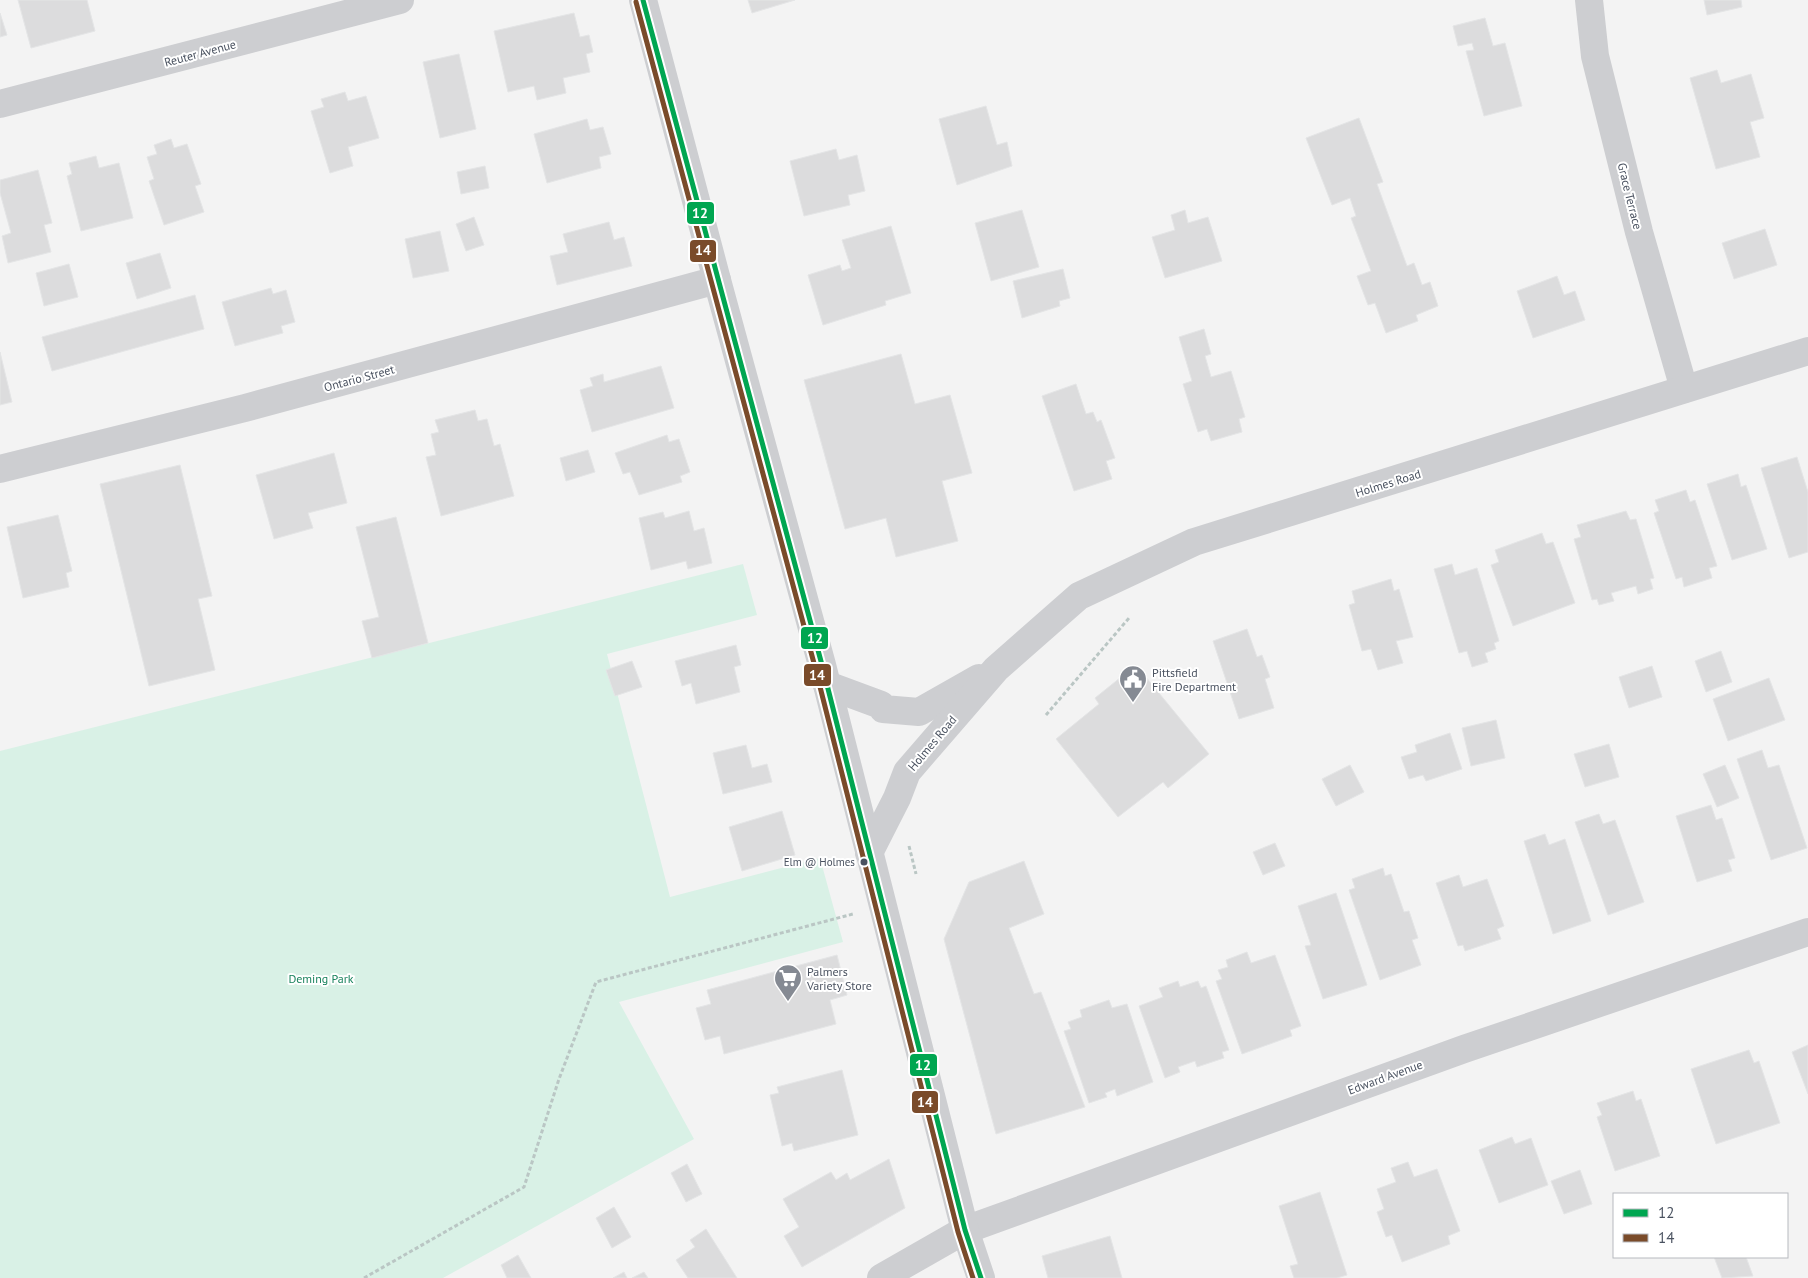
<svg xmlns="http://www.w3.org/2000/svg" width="1808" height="1278" font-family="'PT Sans',sans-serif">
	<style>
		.green { fill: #d9f1e6 }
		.building { fill: #dcdcdd; stroke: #e4e5e6 }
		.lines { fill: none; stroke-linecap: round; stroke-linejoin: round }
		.path { stroke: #bac6c4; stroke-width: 3; stroke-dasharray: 4 2.5; stroke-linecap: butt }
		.minor { stroke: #cdced1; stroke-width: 28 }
		.tertiary { stroke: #cdced1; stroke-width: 28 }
		.bus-1-casing { stroke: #fff; stroke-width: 9 }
		.bus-2-casing { stroke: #fff; stroke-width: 9 }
		.bus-1 { stroke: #00a651; stroke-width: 5 }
		.bus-2 { stroke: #7a4b2a; stroke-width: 5 }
		.bus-dot { fill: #4a5260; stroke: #fff; stroke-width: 2 }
		.labels { text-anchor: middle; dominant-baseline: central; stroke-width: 4; stroke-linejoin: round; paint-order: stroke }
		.bus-label { font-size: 11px; fill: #4a5260; stroke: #fff; text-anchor: end }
		.street-label { font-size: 12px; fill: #4a5260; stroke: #fff }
		.poi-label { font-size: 12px; fill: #4a5260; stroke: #fff; text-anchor: start }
		.park-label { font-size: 12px; fill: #19835d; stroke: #fff }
		.line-badge { stroke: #fff; stroke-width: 2 }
		.badge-label { font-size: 14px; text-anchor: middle; font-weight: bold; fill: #fff }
	</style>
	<rect width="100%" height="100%" fill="#f3f3f3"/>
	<path class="green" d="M743 564 757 615 607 654 670 897 820 858 843 942 619 1002 694 1139 443 1278H0V751Z"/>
	<g class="building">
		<path d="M18 0H87L95 31 31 48Z"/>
		<path d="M748 0H795L752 13Z"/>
		<path d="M1704 0H1741L1742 7 1707 15Z"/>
		<path d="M0 13 7 35 0 37Z"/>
		<path d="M574 13 580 37 589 35 593 52 586 54 590 72 563 78 566 93 537 100 534 86 508 92 494 31Z"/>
		<path d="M1485 18 1493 46 1505 43 1522 106 1484 116 1466 51 1474 50 1472 43 1458 46 1453 26Z"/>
		<path d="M459 54 476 129 440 138 423 62Z"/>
		<path d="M1717 70 1721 83 1751 74 1764 118 1750 122 1760 157 1716 169 1690 78Z"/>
		<path d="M345 92 348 101 366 96 379 138 348 147 353 166 330 173 311 111 324 107 321 99Z"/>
		<path d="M986 106 997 145 1007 142 1012 166 957 185 939 119Z"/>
		<path d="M1359 118 1383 182 1377 184 1407 266 1414 263 1422 285 1430 282 1438 306 1416 315 1418 321 1386 333 1375 303 1368 305 1357 276 1371 271 1351 218 1356 216 1350 198 1332 205 1306 138Z"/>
		<path d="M587 119 590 130 603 127 611 154 599 157 601 168 547 183 534 134Z"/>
		<path d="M171 139 174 148 187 144 201 184 195 186 204 212 164 225 149 181 154 179 147 157 157 154 154 145Z"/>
		<path d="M836 149 839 160 857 155 865 191 848 195 850 205 804 216 790 161Z"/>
		<path d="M96 156 99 168 119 163 133 218 81 231 67 176 72 174 69 163Z"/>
		<path d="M485 166 489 188 461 194 457 172Z"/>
		<path d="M38 170 52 223 44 225 51 252 8 263 2 236 11 233 0 193V180Z"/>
		<path d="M1022 210 1039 267 991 281 975 223Z"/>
		<path d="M1185 210 1188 223 1208 217 1222 261 1165 278 1152 237 1175 230 1171 215Z"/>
		<path d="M474 217 484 245 466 251 456 224Z"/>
		<path d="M609 222 614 240 624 237 632 266 557 285 550 256 568 252 563 234Z"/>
		<path d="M891 226 911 293 885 301 886 305 823 325 808 275 840 265 842 271 851 268 842 240Z"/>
		<path d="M1765 229 1777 265 1734 279 1722 243Z"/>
		<path d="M440 231 449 271 413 278 405 239Z"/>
		<path d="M160 253 171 288 137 299 126 263Z"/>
		<path d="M69 264 78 297 44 306 36 273Z"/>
		<path d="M1063 269 1070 298 1059 301 1060 306 1022 318 1013 281Z"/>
		<path d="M1557 276 1564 295 1575 291 1585 320 1533 338 1517 291Z"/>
		<path d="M271 288 273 294 286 290 295 322 281 326 283 333 235 346 222 302Z"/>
		<path d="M195 295 204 329 52 371 42 337Z"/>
		<path d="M1204 329 1211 354 1205 356 1211 377 1231 371 1245 417 1239 419 1242 432 1211 441 1207 429 1198 432 1183 384 1192 381 1179 337Z"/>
		<path d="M0 352 12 402 0 405Z"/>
		<path d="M901 354 915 404 950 395 972 473 942 481 958 541 896 557 886 518 845 529 804 380Z"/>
		<path d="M661 366 674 408 592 432 580 390 593 386 590 378 603 374 604 382Z"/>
		<path d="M1076 384 1086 414 1093 412 1097 422 1101 420 1115 458 1106 461 1112 479 1074 491 1042 396Z"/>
		<path d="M475 410 478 421 487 419 494 446 500 444 514 496 441 516 426 457 436 455 431 434 439 432 435 420Z"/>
		<path d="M667 435 669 442 679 439 690 472 680 476 682 482 639 495 630 472 623 474 615 453Z"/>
		<path d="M588 450 595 472 566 481 560 458Z"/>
		<path d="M334 453 347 503 308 513 313 528 274 539 256 475Z"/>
		<path d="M1797 457 1808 492V552L1789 558 1761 468Z"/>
		<path d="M180 465 212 596 198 599 215 670 149 686 100 484Z"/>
		<path d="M1738 474 1741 487 1746 485 1767 549 1732 560 1707 484Z"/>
		<path d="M1686 490 1690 502 1695 500 1717 566 1709 568 1712 578 1684 587 1682 577 1676 579 1654 513 1659 511 1655 500Z"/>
		<path d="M689 511 694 531 704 528 712 563 688 569 686 561 651 570 639 518 663 512 665 518Z"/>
		<path d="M1626 511 1630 520 1636 519 1654 578 1650 579 1653 589 1638 594 1636 586 1611 593 1614 601 1599 605 1597 599 1592 600 1574 539 1581 537 1577 525Z"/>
		<path d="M58 515 72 571 66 573 69 587 23 598 7 527Z"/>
		<path d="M396 517 428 643 372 658 362 621 379 617 356 527Z"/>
		<path d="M1542 533 1546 544 1553 542 1575 603 1513 626 1491 565 1499 562 1495 550Z"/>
		<path d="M1452 564 1455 575 1477 568 1499 641 1494 643 1496 649 1485 653 1488 662 1472 667 1467 651 1459 653 1434 569Z"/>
		<path d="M1391 579 1394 591 1399 589 1413 637 1396 641 1403 663 1378 670 1371 649 1362 651 1349 605 1355 603 1352 591Z"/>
		<path d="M1247 629 1257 657 1262 655 1270 677 1265 679 1274 708 1239 719 1213 641Z"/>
		<path d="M736 645 741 665 734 667 740 692 696 704 691 683 682 686 675 661Z"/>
		<path d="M1721 651 1732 682 1706 692 1695 661Z"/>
		<path d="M632 661 642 687 615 696 606 670Z"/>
		<path d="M1136 665 1209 754 1168 788 1163 782 1118 817 1056 739 1099 704 1095 698Z"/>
		<path d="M1652 666 1662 697 1629 708 1619 677Z"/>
		<path d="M1769 678 1785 720 1728 741 1713 699Z"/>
		<path d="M1496 720 1505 758 1471 766 1462 728Z"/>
		<path d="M1450 733 1462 769 1426 781 1423 775 1409 779 1401 757 1417 752 1415 745Z"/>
		<path d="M1609 744 1619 777 1585 787 1574 754Z"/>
		<path d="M746 745 752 768 767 764 772 782 723 794 713 753Z"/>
		<path d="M1762 750 1768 768 1779 765 1807 848 1771 860 1737 759Z"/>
		<path d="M1350 765 1364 792 1336 806 1322 779Z"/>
		<path d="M1725 765 1739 798 1717 807 1703 774Z"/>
		<path d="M1711 805 1716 820 1722 818 1735 858 1728 860 1732 871 1697 882 1676 816Z"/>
		<path d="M782 811 795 855 742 871 729 827Z"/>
		<path d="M1599 814 1603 824 1615 820 1644 902 1608 915 1575 822Z"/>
		<path d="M1545 834 1549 845 1565 839 1591 921 1553 934 1524 841Z"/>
		<path d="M1275 843 1285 866 1263 875 1253 852Z"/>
		<path d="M1024 861 1044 914 1009 928 1034 994 1041 992 1085 1107 996 1134 944 939 969 882Z"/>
		<path d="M1383 868 1385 876 1391 874 1404 912 1409 911 1418 938 1412 940 1421 965 1380 980 1349 890 1355 888 1352 879Z"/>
		<path d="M1459 875 1463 887 1487 879 1504 926 1497 929 1501 939 1465 951 1463 945 1458 946 1436 883Z"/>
		<path d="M1336 893 1367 985 1323 999 1305 946 1311 945 1298 906Z"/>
		<path d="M1247 952 1251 963 1275 955 1301 1026 1290 1030 1292 1036 1242 1054 1216 981 1222 979 1218 970 1228 967 1226 960Z"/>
		<path d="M837 955 847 995 830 1000 836 1024 724 1054 720 1036 705 1040 696 1008 711 1004 707 990Z"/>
		<path d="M1178 981 1180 987 1198 981 1201 988 1206 986 1229 1050 1222 1052 1224 1058 1197 1067 1195 1061 1178 1067 1180 1072 1165 1078 1139 1006 1163 997 1159 988Z"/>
		<path d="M1109 1000 1112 1008 1127 1004 1153 1082 1117 1096 1115 1089 1105 1093 1107 1097 1089 1103 1064 1031 1071 1029 1068 1022 1082 1017 1080 1010Z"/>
		<path d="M1808 1045V1094L1792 1052Z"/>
		<path d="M1749 1050 1754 1063 1759 1061 1780 1123 1716 1144 1691 1069Z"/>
		<path d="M842 1070 858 1135 794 1151 792 1143 782 1146 770 1095 779 1093 777 1087Z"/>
		<path d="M1633 1091 1636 1101 1641 1099 1660 1156 1615 1171 1597 1117 1602 1115 1597 1103Z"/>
		<path d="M1512 1137 1515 1144 1531 1138 1548 1185 1499 1203 1479 1150Z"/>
		<path d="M889 1159 905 1208 802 1267 784 1236 799 1227 783 1199 831 1172 836 1180 847 1173 850 1180Z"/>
		<path d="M1408 1162 1414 1177 1437 1169 1460 1231 1448 1236 1450 1244 1402 1262 1392 1235 1386 1237 1377 1212 1384 1209 1377 1189 1396 1182 1391 1168Z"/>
		<path d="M687 1164 702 1194 686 1202 671 1173Z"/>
		<path d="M1580 1170 1592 1204 1564 1214 1551 1181Z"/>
		<path d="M1320 1192 1347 1275 1337 1278H1294L1290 1266 1298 1264 1279 1206Z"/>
		<path d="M614 1207 631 1237 612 1248 596 1218Z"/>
		<path d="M706 1229 737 1278H688L676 1260 695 1247 690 1240Z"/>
		<path d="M1110 1236 1122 1278H1048L1042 1256Z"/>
		<path d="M518 1255 531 1278H507L501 1265Z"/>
		<path d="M1714 1257H1746L1753 1276 1722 1278Z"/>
		<path d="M624 1272 627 1278H613Z"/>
		<path d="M644 1272 648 1278H632Z"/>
	</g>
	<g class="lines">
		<g class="path">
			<path d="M1046 715 1129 618"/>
			<path d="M909 846 916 874"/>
			<path d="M364 1278 524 1187 559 1079 596 982 853 914"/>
		</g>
		<g class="minor">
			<path d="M1589 0 1595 56 1639 232 1684 389"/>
			<path d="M0 104 400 0"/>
			<path d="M0 469 245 408 717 280"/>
			<path d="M965 1230 1464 1049 1808 932"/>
		</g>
		<g class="tertiary">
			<path d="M643 0 717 280 822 665 965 1230 981 1278"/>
			<path d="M827 685 881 705 883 709 919 712 979 678"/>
			<path d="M869 853 897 798 907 772 996 669 1079 596 1194 542 1808 351"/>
			<path d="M881 1278 965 1230"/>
		</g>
		<g class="bus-1-casing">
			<path id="bus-1" d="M643 0 822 665 965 1230 981 1278"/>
		</g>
		<g class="bus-2-casing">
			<path id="bus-2" d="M636 2 815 667 958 1232 973 1278"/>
		</g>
		<use href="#bus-1" class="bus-1"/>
		<use href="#bus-2" class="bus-2"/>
	</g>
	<defs>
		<g id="civic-pin" transform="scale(1.4375)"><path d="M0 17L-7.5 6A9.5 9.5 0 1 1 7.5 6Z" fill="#858a93" stroke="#fff"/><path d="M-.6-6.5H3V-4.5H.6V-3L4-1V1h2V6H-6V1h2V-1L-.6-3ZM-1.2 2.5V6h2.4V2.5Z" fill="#fff"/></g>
		<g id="supermarket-pin" transform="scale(1.4375)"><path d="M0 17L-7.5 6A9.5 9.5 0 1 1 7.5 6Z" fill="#858a93" stroke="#fff"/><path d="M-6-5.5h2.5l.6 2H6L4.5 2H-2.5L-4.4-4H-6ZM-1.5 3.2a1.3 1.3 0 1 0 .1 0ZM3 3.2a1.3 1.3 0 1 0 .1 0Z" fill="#fff"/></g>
	</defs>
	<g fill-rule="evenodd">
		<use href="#civic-pin" x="1133" y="679"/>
		<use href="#supermarket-pin" x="788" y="978"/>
	</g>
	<circle class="bus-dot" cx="864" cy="862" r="4.5"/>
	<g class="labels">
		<g class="bus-label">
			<text x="855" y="862">Elm @ Holmes</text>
		</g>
		<g class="street-label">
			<text transform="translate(200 53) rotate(-15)">Reuter Avenue</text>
			<text transform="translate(1630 196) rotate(76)">Grace Terrace</text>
			<text transform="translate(359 378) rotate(-15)">Ontario Street</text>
			<text transform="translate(1388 483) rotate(-17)">Holmes Road</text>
			<text transform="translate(932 743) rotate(-50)">Holmes Road</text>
			<text transform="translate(1385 1077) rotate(-20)">Edward Avenue</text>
		</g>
		<g class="poi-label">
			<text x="1152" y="672">Pittsfield<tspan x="1152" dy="14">Fire Department</tspan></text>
			<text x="807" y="971">Palmers<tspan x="807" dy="14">Variety Store</tspan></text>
		</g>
		<g class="park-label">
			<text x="321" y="978">Deming Park</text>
		</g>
	</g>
	<g class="line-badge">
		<rect x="686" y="201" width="29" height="24" rx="5" fill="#00a651"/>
		<rect x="689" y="239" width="28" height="24" rx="5" fill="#7a4b2a"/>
		<rect x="800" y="626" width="29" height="24" rx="5" fill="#00a651"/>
		<rect x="803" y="663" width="29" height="24" rx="5" fill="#7a4b2a"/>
		<rect x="909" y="1053" width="29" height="24" rx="5" fill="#00a651"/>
		<rect x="911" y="1090" width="28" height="24" rx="5" fill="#7a4b2a"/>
	</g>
	<g class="badge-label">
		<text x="700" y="218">12</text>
		<text x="703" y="255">14</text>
		<text x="815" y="643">12</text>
		<text x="817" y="680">14</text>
		<text x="923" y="1070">12</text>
		<text x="925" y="1107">14</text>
	</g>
	<rect x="1613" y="1193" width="175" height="65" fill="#ffffff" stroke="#b7babf"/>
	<rect x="1623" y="1209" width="25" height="8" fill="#00a651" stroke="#b7babf"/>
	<text x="1658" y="1218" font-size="15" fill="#4a5260">12</text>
	<rect x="1623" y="1234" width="25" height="8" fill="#7a4b2a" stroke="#b7babf"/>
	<text x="1658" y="1243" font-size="15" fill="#4a5260">14</text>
</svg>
